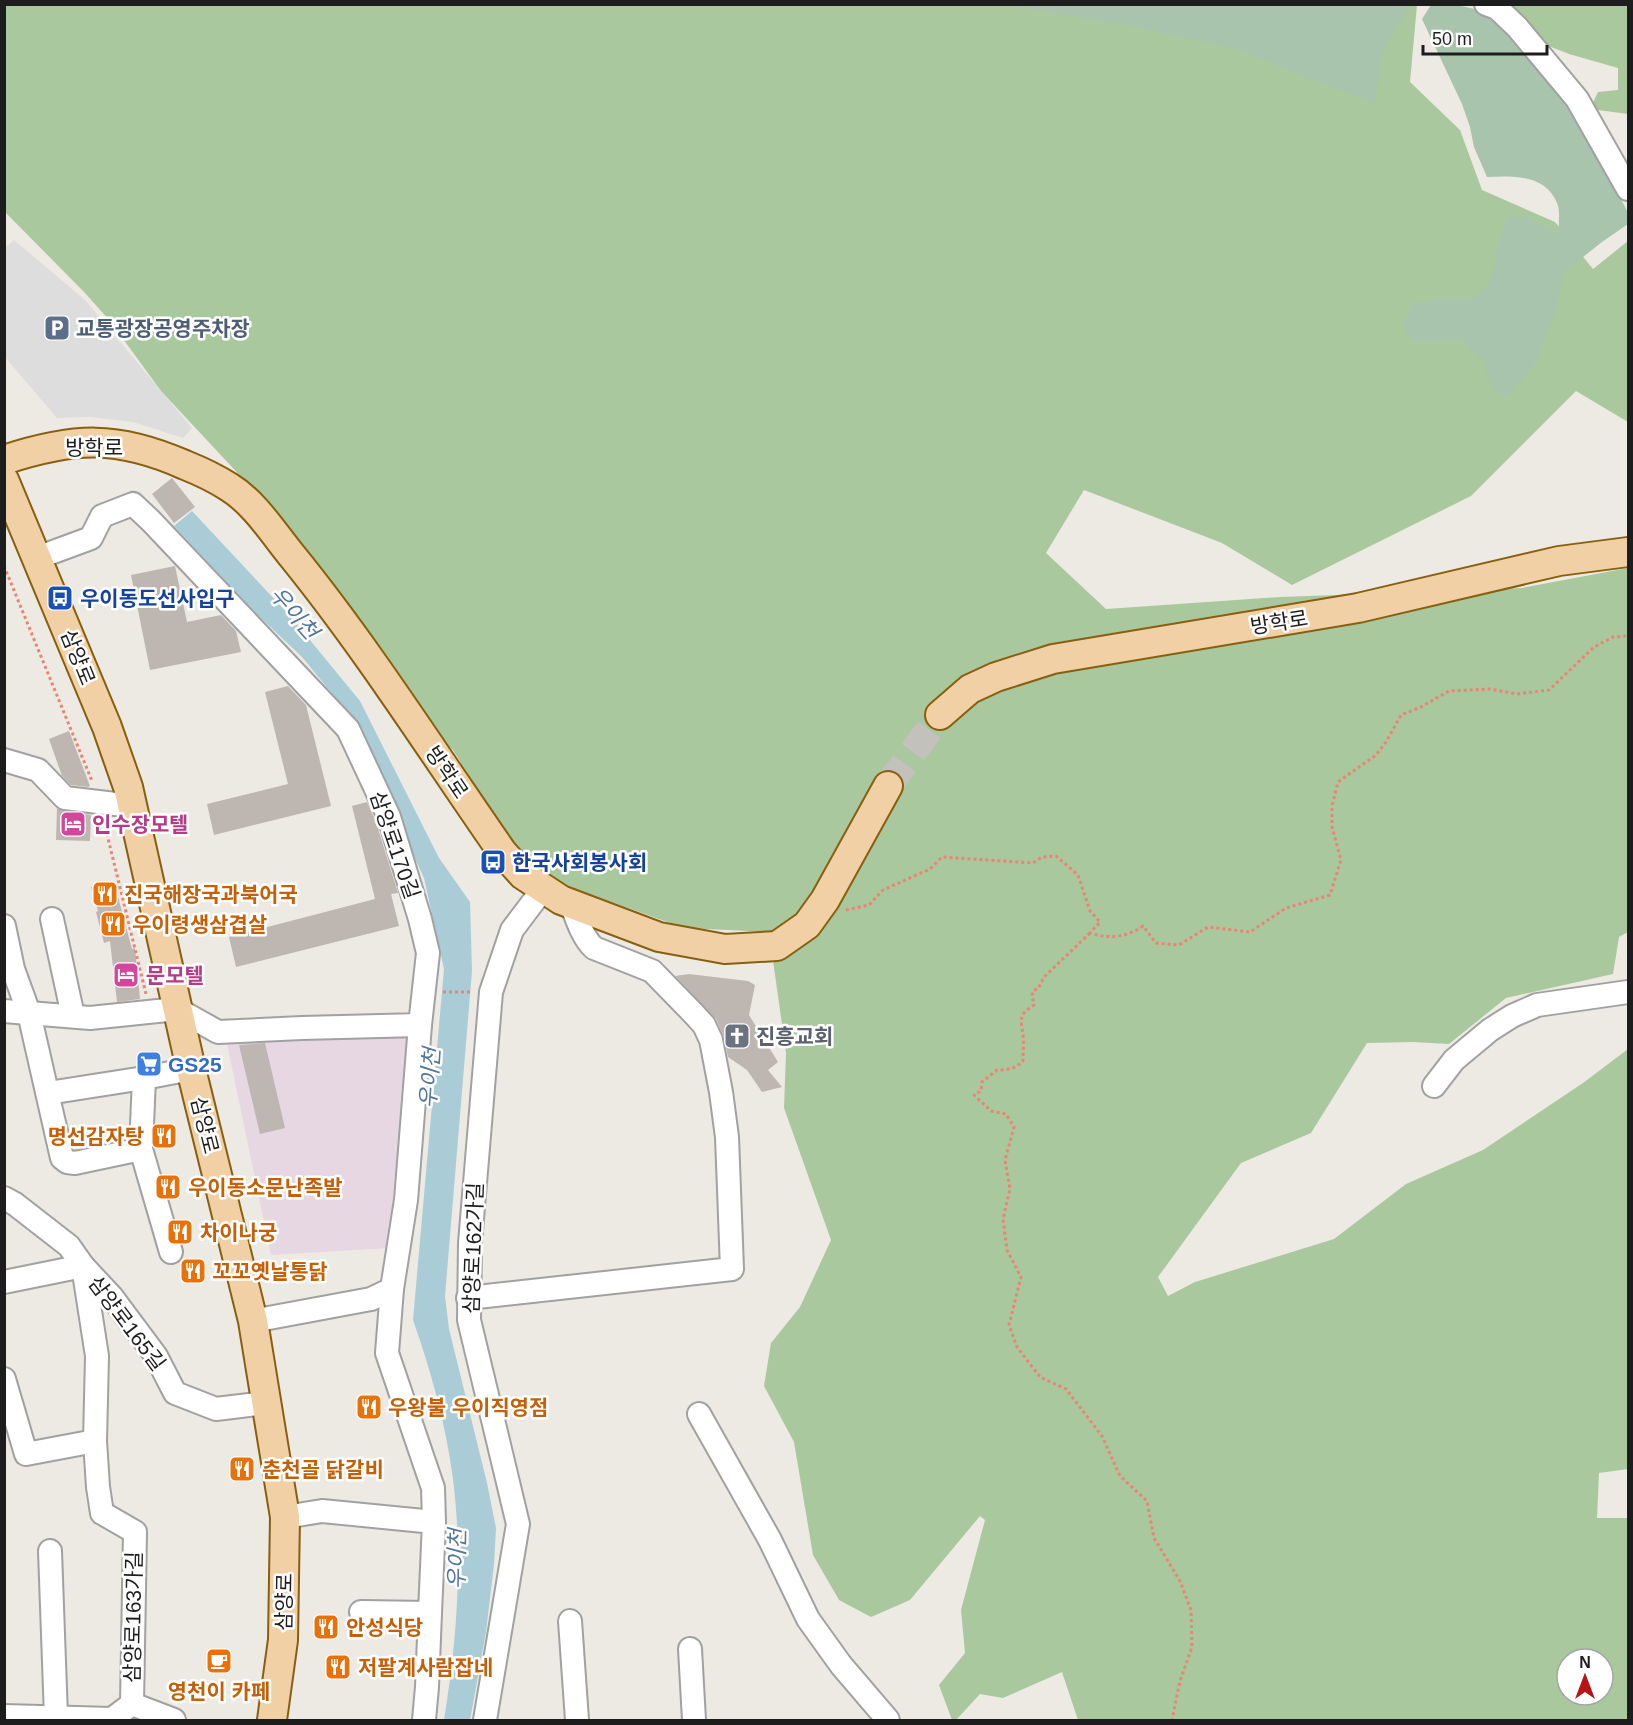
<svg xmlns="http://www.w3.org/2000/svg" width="1633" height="1725" font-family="Helvetica,'Noto Sans KR',sans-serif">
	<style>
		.industrial { fill: #e6d7e3 }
		.forest { fill: #aac89d; fill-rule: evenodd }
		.cemetery { fill: #a8c4ac }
		.parking { fill: #ddd }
		.water { fill: #a9ccd7 }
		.building { fill: #bdb6b1 }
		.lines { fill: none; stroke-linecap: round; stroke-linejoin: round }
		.major-tunnel { stroke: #c3c1bc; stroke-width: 28; stroke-dasharray: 28 14; stroke-linecap: butt }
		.minor-casing { stroke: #a1a1a1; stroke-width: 26 }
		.major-casing { stroke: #875f0f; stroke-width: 32 }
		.path { stroke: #eb8377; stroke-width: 3; stroke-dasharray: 3 3; stroke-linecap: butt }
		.minor { stroke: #fff; stroke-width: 22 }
		.major { stroke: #f2d0a5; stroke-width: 28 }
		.labels { text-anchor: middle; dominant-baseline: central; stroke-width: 5; stroke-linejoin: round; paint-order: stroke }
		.service-label { font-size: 21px; font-weight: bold; fill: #4e5e75; stroke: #fff; text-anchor: start }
		.street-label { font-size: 21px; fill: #1d1d1d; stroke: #fff }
		.transit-label { font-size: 21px; font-weight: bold; fill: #164399; stroke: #fff; text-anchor: start }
		.hotel-label { font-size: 21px; font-weight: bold; fill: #b23c85; stroke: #fff; text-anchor: start }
		.food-label { font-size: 21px; font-weight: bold; fill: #c56008; stroke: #fff; text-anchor: start }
		.worship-label { font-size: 21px; font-weight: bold; fill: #5b616d; stroke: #fff; text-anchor: start }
		.shop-label { font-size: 21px; font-weight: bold; fill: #366cbe; stroke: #fff; text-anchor: start }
		.water-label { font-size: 22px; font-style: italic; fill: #51769c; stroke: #fff }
	</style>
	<rect width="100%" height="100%" fill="#edeae4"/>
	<path class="industrial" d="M409 1033 389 1248 271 1255 226 1039Z"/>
	<g class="forest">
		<path d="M4 5H1417L1410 82 1460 130 1482 190 1555 222 1593 269 1628 241V422L1576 391 1471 496 1292 585 1222 543 1084 490 1046 553 1106 609 1281 597 1522 588 1628 568V932L1619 937 1613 974 1506 998 1449 1044 1413 1042 1367 1043 1311 1133 1241 1163 1158 1277 1168 1296 1195 1282 1334 1239 1406 1184 1483 1150 1583 1083 1628 1049V1469L1599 1473 1597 1518H1628V1720H1078L1062 1672 1003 1698 980 1694 956 1720H952L939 1685 965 1653 961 1610 985 1520 980 1516 910 1600 871 1617 839 1600 813 1555 794 1442 764 1386 771 1343 800 1307 831 1240 784 1108 786 1053 769 932 684 928 564 885 509 840 453 750 417 717 289 528 161 391 110 321 85 293 5 212ZM1567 1659H1603V1695H1567Z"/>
		<path d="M1500 5H1628V114L1590 109 1598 92 1618 90V68L1569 54 1546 45Z"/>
	</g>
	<g class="cemetery">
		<path d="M1008 5 1410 4V5L1382 52 1375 104 1236 49 1136 27Z"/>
		<path d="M1431 5H1457L1492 13 1584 124 1628 213V224L1602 242 1564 272 1556 311 1534 365 1507 398C1489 387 1487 383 1486 363L1461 340 1410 341 1403 323 1414 303 1439 299H1473L1489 285 1498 247 1507 218 1527 216 1558 237C1558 227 1561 212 1557 203 1545 174 1513 176 1487 177L1474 147 1470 127 1462 104 1422 19Z"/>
	</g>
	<path class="parking" d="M14 240 85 300 192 428 183 438 133 422 90 417 57 418 5 357V248Z"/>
	<path class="water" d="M192 511 291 617 360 701 439 858 470 902 472 971 445 1296 449 1329 487 1483 496 1528 494 1564 486 1632 470 1720H444C457 1641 463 1559 453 1479 446 1425 431 1371 413 1320L444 969 424 878 348 713 302 657 243 601 174 526Z"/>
	<g class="building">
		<path d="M172 478 195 507 174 523 152 494Z"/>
		<path d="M175 566 187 622 221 615 236 631 241 652 150 670 131 575Z"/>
		<path d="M288 686 306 705 331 806 214 835 207 804 288 784 265 692Z"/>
		<path d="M69 731 90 786 88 787 71 785 62 776 49 739Z"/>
		<path d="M367 802 376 822 398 893 391 894 399 926 236 967 229 937 375 899 352 806Z"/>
		<path d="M57 808 63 811 91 815 90 841 56 840Z"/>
		<path d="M114 882 132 949 135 948 140 999 117 1002 110 941 104 943 96 912 98 911 91 887Z"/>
		<path d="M689 974 748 981 755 985 749 1015 778 1062 768 1070 782 1087 762 1092 747 1070 728 1057 724 1037 716 1019 675 976Z"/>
		<path d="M265 1043 285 1128 260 1134 239 1045Z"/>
	</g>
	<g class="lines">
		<path class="major-tunnel" d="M888 786 940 715"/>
		<g class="minor-casing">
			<g id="minor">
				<path d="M1486 4 1497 8 1517 27 1577 99 1628 189"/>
				<path d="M4 760 38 770 65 798 132 806"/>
				<path d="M52 919 73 1016"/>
				<path d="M4 926 13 969 29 1013 62 1158 67 1162 75 1163 141 1149 144 1078"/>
				<path d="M4 1011 90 1018 177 1009 218 1032 302 1028 420 1025 428 953 420 919 389 817 348 729 151 521 133 504 102 516 91 538 37 558"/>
				<path d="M1434 1086 1454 1060 1490 1030 1512 1016 1537 1005 1628 992"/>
				<path d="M48 1093 144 1078 191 1069"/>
				<path d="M141 1149 171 1252"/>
				<path d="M4 1198 15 1204 69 1246 83 1266 4 1282"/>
				<path d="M83 1266 97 1356 95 1441 98 1487 102 1513 135 1532 132 1704"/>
				<path d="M83 1266 112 1297 156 1356 175 1393 216 1409 266 1403"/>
				<path d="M392 1289 387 1353 433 1488 434 1522"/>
				<path d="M468 1298 732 1269 727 1137 721 1092 711 1040 704 1025 693 1013 652 971 594 948C583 938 577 920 572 906"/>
				<path d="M253 1321 371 1299 392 1289 406 1200 420 1025"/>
				<path d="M4 1379 26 1454 95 1441"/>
				<path d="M699 1414 770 1540 808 1619 841 1665 888 1720"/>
				<path d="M285 1517 322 1511 434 1522 430 1613 361 1612"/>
				<path d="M50 1551 56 1717"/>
				<path d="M570 1621 577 1720"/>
				<path d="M690 1649 694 1720"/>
				<path d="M4 1716 112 1719 132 1704 174 1720"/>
				<path d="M424 1720 427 1687 430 1613"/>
				<path d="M485 1720 518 1524 469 1320 470 1243 491 992 512 930 543 889"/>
			</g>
		</g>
		<g class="major-casing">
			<g id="major">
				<path d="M4 460C74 437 117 435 185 465 200 471 215 478 229 487 255 503 274 534 293 557 369 651 434 754 503 853L523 875 561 900 659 937 725 949 777 946 807 925 825 900 888 786"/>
				<path d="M4 480 107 727 128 787 191 1069 253 1321 285 1517 283 1640 272 1720"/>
				<path d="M940 715 970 689 996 677 1053 659 1358 608 1559 561 1628 552"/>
			</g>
		</g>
		<g class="path">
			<path d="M4 566 92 781"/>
			<path d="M104 822 146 994"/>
			<path d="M846 910 869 905 883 890 930 869 942 857 1033 863 1042 857 1056 856 1078 875 1090 911 1100 922 1090 933C1109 939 1126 938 1143 926L1156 943 1179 945 1208 927 1250 932 1286 908 1330 895 1341 860 1332 827V806L1338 782 1376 755 1386 742 1401 715 1421 707 1449 691 1490 689 1517 694 1549 690 1594 647 1613 637 1628 636"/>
			<path d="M1090 933 1044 977 1038 989 1034 990 1032 995 1034 1005C1018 1015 1021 1019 1023 1035 1024 1044 1023 1053 1023 1061 1015 1069 1007 1070 997 1070L982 1082 981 1091 974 1095 991 1111 1006 1114 1014 1127 1005 1160 1010 1189 1003 1219 1007 1250 1021 1277 1009 1325 1017 1347 1040 1377 1066 1389 1102 1436 1120 1476 1147 1501 1154 1538 1180 1581 1191 1610 1192 1647 1180 1681 1172 1720"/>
			<path d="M443 992H473"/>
		</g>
		<use href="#minor" class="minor"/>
		<use href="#major" class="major"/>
	</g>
	<defs>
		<g id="parking-square" transform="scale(1.35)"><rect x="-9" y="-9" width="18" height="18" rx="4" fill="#5c6f8a" stroke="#fff"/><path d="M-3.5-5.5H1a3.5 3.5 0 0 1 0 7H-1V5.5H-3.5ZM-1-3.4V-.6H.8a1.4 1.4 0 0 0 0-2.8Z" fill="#fff"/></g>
		<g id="bus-square" transform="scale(1.35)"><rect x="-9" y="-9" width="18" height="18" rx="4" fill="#1a4fb4" stroke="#fff"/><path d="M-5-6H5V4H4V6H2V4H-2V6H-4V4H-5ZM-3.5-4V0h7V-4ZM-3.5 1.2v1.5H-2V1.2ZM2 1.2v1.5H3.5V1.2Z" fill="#fff"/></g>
		<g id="hotel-square" transform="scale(1.35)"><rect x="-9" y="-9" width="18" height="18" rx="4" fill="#d1479c" stroke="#fff"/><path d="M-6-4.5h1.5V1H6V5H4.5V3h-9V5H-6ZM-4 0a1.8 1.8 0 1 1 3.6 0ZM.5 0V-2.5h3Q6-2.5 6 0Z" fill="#fff"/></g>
		<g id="restaurant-square" transform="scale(1.35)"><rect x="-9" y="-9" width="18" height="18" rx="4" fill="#e8710a" stroke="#fff"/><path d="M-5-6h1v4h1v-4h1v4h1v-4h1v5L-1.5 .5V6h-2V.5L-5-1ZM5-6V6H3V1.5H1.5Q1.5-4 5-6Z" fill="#fff"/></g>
		<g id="church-square" transform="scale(1.35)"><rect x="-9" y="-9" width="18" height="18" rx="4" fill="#6b7280" stroke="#fff"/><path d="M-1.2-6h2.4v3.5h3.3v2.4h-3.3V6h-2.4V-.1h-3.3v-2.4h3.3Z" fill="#fff"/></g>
		<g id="supermarket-square" transform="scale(1.35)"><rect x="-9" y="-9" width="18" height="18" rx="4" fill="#3f7fe0" stroke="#fff"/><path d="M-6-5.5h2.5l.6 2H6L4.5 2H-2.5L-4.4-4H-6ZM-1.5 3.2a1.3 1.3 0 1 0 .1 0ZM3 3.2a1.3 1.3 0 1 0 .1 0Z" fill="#fff"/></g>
		<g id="cafe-square" transform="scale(1.35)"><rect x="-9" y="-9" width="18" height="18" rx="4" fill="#e8710a" stroke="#fff"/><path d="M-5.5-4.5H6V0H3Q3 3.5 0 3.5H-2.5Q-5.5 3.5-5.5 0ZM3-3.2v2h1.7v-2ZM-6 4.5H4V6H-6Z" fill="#fff"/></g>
	</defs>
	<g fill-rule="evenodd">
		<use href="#parking-square" x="57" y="328"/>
		<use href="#bus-square" x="60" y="598"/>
		<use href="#hotel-square" x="73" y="824"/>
		<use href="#bus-square" x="493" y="862"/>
		<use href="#restaurant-square" x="105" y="894"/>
		<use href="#restaurant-square" x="113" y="924"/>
		<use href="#hotel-square" x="126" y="975"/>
		<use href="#church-square" x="737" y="1036"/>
		<use href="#supermarket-square" x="149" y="1064"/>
		<use href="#restaurant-square" x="164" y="1136"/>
		<use href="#restaurant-square" x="168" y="1187"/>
		<use href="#restaurant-square" x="180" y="1232"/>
		<use href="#restaurant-square" x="193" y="1271"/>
		<use href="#restaurant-square" x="369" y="1407"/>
		<use href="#restaurant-square" x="242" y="1469"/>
		<use href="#restaurant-square" x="326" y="1627"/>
		<use href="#cafe-square" x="219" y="1661"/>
		<use href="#restaurant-square" x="338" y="1667"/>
	</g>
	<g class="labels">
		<g class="service-label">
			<text x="76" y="328">교통광장공영주차장</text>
		</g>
		<g class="street-label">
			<text x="94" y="447">방학로</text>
			<text transform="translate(1279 622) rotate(-9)">방학로</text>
			<text transform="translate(78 657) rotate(68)">삼양로</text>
			<text transform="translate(447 772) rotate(56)">방학로</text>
			<text transform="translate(395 845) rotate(71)">삼양로170길</text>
			<text transform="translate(205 1125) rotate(76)">삼양로</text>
			<text transform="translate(473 1248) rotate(-88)">삼양로162가길</text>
			<text transform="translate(127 1323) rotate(53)">삼양로165길</text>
			<text transform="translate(284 1602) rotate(-89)">삼양로</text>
			<text transform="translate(133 1617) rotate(-89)">삼양로163가길</text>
		</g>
		<g class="transit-label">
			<text x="80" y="598">우이동도선사입구</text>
			<text x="512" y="862">한국사회봉사회</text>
		</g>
		<g class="hotel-label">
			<text x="92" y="824">인수장모텔</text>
			<text x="146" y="975">문모텔</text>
		</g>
		<g class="food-label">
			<text x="124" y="894">진국해장국과북어국</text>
			<text x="132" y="924">우이령생삼겹살</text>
			<text x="144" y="1136" text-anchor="end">명선감자탕</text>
			<text x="188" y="1187">우이동소문난족발</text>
			<text x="200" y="1232">차이나궁</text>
			<text x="212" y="1271">꼬꼬옛날통닭</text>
			<text x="388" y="1407">우왕불 우이직영점</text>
			<text x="262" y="1469">춘천골 닭갈비</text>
			<text x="346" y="1627">안성식당</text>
			<text x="358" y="1667">저팔계사람잡네</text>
			<text x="219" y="1691" text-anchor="middle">영천이 카페</text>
		</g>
		<g class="worship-label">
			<text x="756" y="1036">진흥교회</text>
		</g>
		<g class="shop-label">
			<text x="168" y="1064">GS25</text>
		</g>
		<g class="water-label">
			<text transform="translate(294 613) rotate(49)">우이천</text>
			<text transform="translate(430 1078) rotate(-86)">우이천</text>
			<text transform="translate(457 1559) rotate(-89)">우이천</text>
		</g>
	</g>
	<rect width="1633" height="1725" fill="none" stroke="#1d1d1d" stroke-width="12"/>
	<g transform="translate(1585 1677)"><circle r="28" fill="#ffffff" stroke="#a5a5a5" stroke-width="1.5"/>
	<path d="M0-4.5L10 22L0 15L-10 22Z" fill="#b61415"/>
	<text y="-9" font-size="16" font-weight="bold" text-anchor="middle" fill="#1d1d1d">N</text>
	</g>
	<path d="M1423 45v9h124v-9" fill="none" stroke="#1d1d1d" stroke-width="3"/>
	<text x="1432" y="45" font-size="18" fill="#1d1d1d" stroke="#ffffff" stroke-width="4.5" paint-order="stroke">50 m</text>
</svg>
